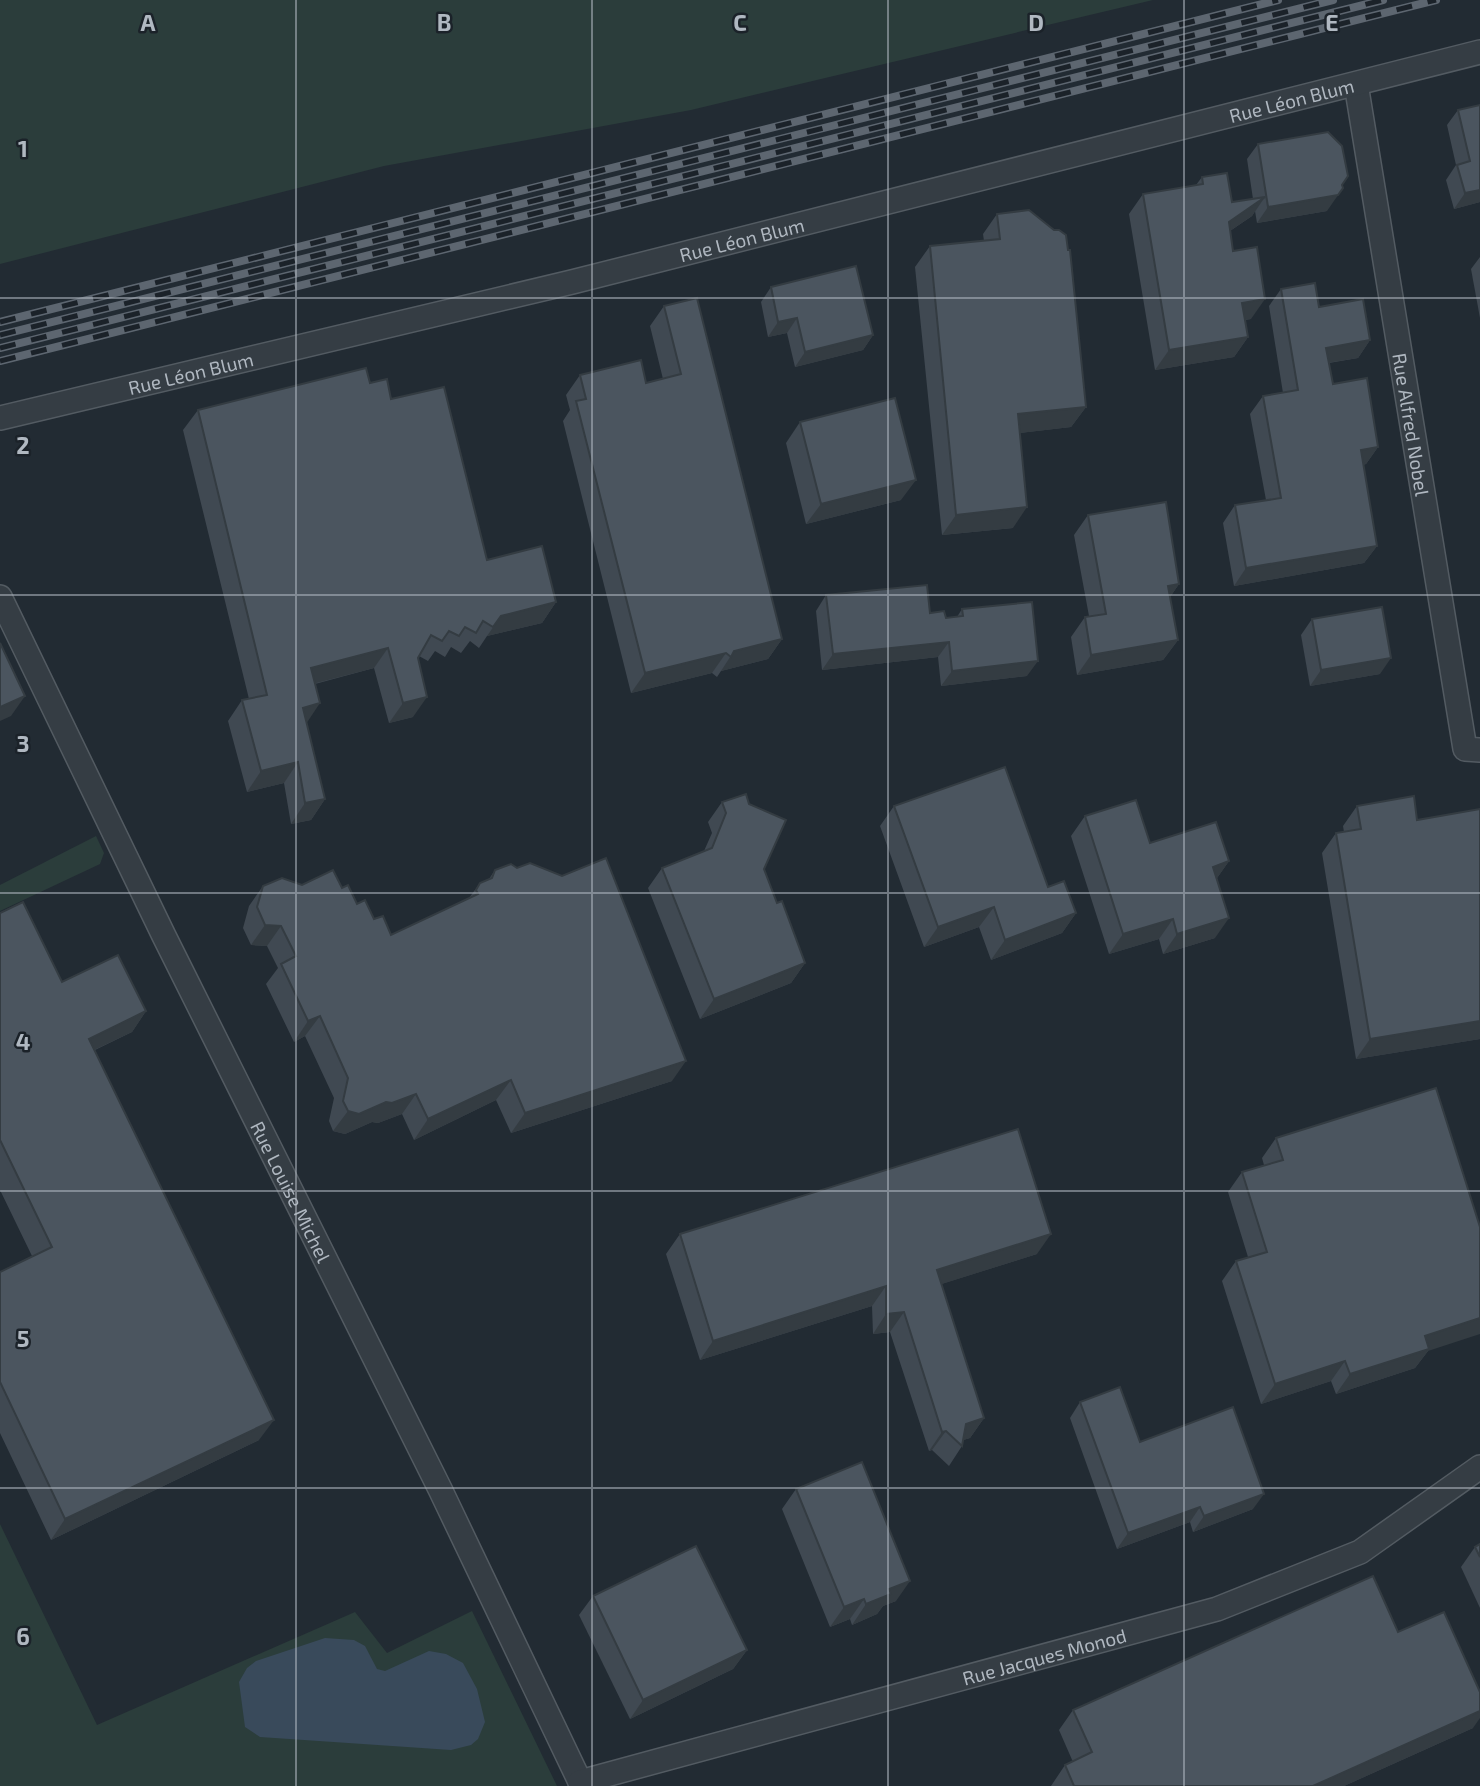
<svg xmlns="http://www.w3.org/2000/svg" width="1480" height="1786" font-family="'Exo 2',sans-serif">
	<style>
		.green { fill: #2b3d3b }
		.water { fill: #394a5b }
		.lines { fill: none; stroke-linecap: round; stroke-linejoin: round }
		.street-casing { stroke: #535b62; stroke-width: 26 }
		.street { stroke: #353d44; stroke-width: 23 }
		.rail-casing { stroke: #5d6670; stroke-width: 8 }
		.rail { stroke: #1b2229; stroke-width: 5; stroke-dasharray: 16; stroke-linecap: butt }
		.wall { fill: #404952 }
		.shaded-wall { fill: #343c42 }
		.building { fill: #4b555f; stroke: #343c42; stroke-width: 2 }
		.grid { fill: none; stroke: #b0b8c1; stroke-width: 2; stroke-opacity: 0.55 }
		.labels { text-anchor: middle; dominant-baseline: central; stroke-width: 5; stroke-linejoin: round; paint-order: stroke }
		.street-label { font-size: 19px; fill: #b0b8c1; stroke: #1b2229 }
		.grid-label { font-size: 23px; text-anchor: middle; font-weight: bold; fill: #b0b8c1; stroke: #1b2229; stroke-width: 5; stroke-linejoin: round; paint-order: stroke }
	</style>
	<rect width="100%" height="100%" fill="#222b33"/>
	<g class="green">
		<path d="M0 0H1153L691 110 384 166 0 264Z"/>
		<path d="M96 836 104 853 100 864 0 911V885Z"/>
		<path d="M0 1524 97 1725 355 1612 387 1653 472 1611 557 1786H0Z"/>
	</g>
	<path class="water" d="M325 1638 354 1640 365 1646 377 1669 385 1671 429 1651 446 1654 463 1663 477 1689 485 1722 478 1739 471 1745 451 1750 260 1737 245 1727 239 1682 247 1668 256 1661Z"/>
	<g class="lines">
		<g class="street-casing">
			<g id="street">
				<path id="s1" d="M1356 84 1465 749 1480 750"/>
				<path id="s2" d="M0 418 572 282 1480 52"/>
				<path id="s3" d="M0 597 164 936 440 1489 582 1786"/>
				<path id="s4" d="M580 1782 1217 1609 1360 1552 1480 1467"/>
			</g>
		</g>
		<use href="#street" class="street"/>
		<g class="rail-casing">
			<g id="rail">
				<path d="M0 322 1278 0"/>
				<path d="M0 335 1333 0"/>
				<path d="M0 348 1383 0"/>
				<path d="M0 361 1436 0"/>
			</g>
		</g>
		<use href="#rail" class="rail"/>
	</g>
	<g class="wall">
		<path d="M1480 105V202L1454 209 1446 180 1456 165 1447 125 1458 110Z"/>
		<path d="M1258 144 1327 211 1257 223 1255 211 1252 216 1230 231 1233 251 1251 319 1245 320 1248 337 1234 357 1155 370 1129 214 1143 194 1196 185 1202 177 1232 202 1253 199 1247 159Z"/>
		<path d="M997 214 1086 407 1071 427 1019 433 1013 528 942 535 915 267 930 246 984 241 983 234Z"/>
		<path d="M1480 257V318L1471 269Z"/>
		<path d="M771 287 873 335 863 350 795 367 787 333 768 337 761 302Z"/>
		<path d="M1281 289 1319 307 1370 340 1358 358 1329 363 1333 384 1378 447 1366 464 1363 465 1377 546 1364 563 1234 586 1223 523 1235 505 1266 500 1250 414 1263 396 1283 393 1269 306Z"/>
		<path d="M664 306 782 639 768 659 721 671 717 677 712 673 631 693 563 421 570 410 566 395 580 375 646 383 663 379 650 326Z"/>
		<path d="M370 383 391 399 487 560 556 602 542 623 487 636 479 648 470 641 461 653 451 647 445 657 435 651 428 661 419 656 413 717 389 723 374 668 315 684 306 723 325 799 311 820 291 824 284 783 247 792 228 721 242 700 249 699 183 430 198 410Z"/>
		<path d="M800 422 901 500 806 524 786 443Z"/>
		<path d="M1088 515 1179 584 1170 597 1178 640 1163 660 1077 675 1071 637 1085 617 1089 616 1074 535Z"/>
		<path d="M826 595 930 613 946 618 957 617 962 609 1027 676 941 686 938 657 822 670 816 611Z"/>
		<path d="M1312 619 1380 674 1310 686 1301 635Z"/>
		<path d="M722 802 764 869 777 903 805 963 791 983 700 1019 648 888 662 868 704 851 712 833 708 822Z"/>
		<path d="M894 806 1048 887 1076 913 1062 933 991 960 979 927 924 947 880 826Z"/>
		<path d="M1357 806 1417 820 1480 1039 1356 1059 1322 853 1336 833 1344 832 1343 826Z"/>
		<path d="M1085 816 1150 843 1229 861 1217 878 1215 938 1163 954 1159 939 1109 954 1071 836Z"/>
		<path d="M495 870 672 1081 511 1133 496 1100 414 1140 402 1114 378 1123 372 1122 345 1134 333 1131 329 1121 334 1098 305 1036 294 1042 266 984 278 968 267 946 251 945 243 928 249 906 263 886 302 885 342 888 357 904 391 935 469 898 480 883 489 879Z"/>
		<path d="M0 913 62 982 146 1011 132 1032 95 1050 259 1440 51 1540 0 1433V1272L32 1256 0 1190Z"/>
		<path d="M1276 1138 1428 1351 1415 1368 1336 1394 1331 1381 1261 1404 1222 1281 1236 1261 1248 1257 1228 1192 1242 1172 1264 1165 1262 1158Z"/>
		<path d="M680 1234 1037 1254 941 1284 984 1418 970 1438 963 1440 962 1446 949 1466 932 1450 929 1451 890 1332 873 1334 872 1306 700 1360 666 1254Z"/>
		<path d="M1080 1402 1140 1442 1253 1509 1193 1532 1190 1522 1117 1549 1070 1418Z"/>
		<path d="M796 1489 896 1601 883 1606 877 1614 852 1625 850 1619 830 1627 782 1509Z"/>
		<path d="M1480 1544V1608L1461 1567 1475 1547Z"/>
		<path d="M593 1596 747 1650 733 1669 630 1719 579 1615Z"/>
		<path d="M1398 1632 1473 1728 1344 1786H1051L1065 1765 1073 1762 1059 1730 1073 1710Z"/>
	</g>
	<g class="shaded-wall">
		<path d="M1343 188 1327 211 1257 223 1268 207Z"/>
		<path d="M1480 190V202L1454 209 1465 193Z"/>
		<path d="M1265 197 1252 216 1215 241 1229 222Z"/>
		<path d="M1265 299 1251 319 1228 322 1242 303Z"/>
		<path d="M797 318 787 333 768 337 778 322Z"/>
		<path d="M873 335 863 350 795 367 805 352Z"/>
		<path d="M1248 337 1234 357 1155 370 1169 350Z"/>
		<path d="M1370 340 1358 358 1314 365 1326 348Z"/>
		<path d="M1086 407 1071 427 1003 435 1018 414Z"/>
		<path d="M1378 447 1366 464 1349 467 1361 450Z"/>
		<path d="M916 480 901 500 806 524 821 504Z"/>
		<path d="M1027 507 1013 528 942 535 956 515Z"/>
		<path d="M1377 546 1364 563 1234 586 1246 568Z"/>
		<path d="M1179 584 1165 604 1168 586Z"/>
		<path d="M556 602 542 623 487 636 501 616Z"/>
		<path d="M782 639 768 659 721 671 734 651Z"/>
		<path d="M1178 640 1163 660 1077 675 1091 655Z"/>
		<path d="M949 642 938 657 822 670 833 654Z"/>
		<path d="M388 648 374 668 297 688 311 668Z"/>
		<path d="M726 653 712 673 631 693 645 673Z"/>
		<path d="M1391 658 1380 674 1310 686 1321 670Z"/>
		<path d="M1038 661 1027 676 941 686 952 671Z"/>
		<path d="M25 696 11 716 0 721V707Z"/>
		<path d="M427 697 413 717 389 723 403 703Z"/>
		<path d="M320 703 306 724 303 708Z"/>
		<path d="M298 762 284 783 247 792 261 771Z"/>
		<path d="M325 799 311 820 291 824 305 803Z"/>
		<path d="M1229 861 1215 881 1213 867Z"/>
		<path d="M994 907 979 927 924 947 938 927Z"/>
		<path d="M1076 913 1062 933 991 960 1005 940Z"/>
		<path d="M1229 918 1215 938 1163 954 1177 934Z"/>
		<path d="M1173 919 1159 939 1109 954 1123 934Z"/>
		<path d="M265 925 281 926 267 946 251 945Z"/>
		<path d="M805 963 791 983 700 1019 714 999Z"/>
		<path d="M146 1011 132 1032 75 1059 89 1039Z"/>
		<path d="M320 1016 305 1036 294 1042 308 1021Z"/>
		<path d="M1480 1021V1039L1356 1059 1370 1039Z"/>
		<path d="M686 1061 672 1081 511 1133 525 1113Z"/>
		<path d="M511 1080 496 1100 414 1140 428 1119Z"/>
		<path d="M416 1094 402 1114 378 1123 372 1122 345 1134 333 1131 348 1111Z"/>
		<path d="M1051 1234 1037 1254 923 1290 937 1270Z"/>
		<path d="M886 1286 872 1306 700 1360 713 1341Z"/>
		<path d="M904 1312 890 1332 873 1334 886 1314Z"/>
		<path d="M1480 1318V1334L1428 1351 1415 1368 1336 1394 1350 1374 1425 1336Z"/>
		<path d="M1345 1361 1331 1381 1261 1404 1275 1384Z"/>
		<path d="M984 1418 970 1438 957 1442 966 1424Z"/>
		<path d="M274 1420 259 1440 51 1540 65 1519Z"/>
		<path d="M946 1431 932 1450 929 1451 942 1432Z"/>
		<path d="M1264 1494 1253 1509 1193 1532 1204 1516Z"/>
		<path d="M1200 1507 1190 1522 1117 1549 1128 1533Z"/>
		<path d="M910 1581 896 1601 883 1606 877 1614 852 1625 866 1604 889 1589Z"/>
		<path d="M864 1599 850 1619 830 1627 844 1607Z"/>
		<path d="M747 1650 733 1669 630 1719 643 1700Z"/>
		<path d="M1480 1711V1718L1473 1728 1344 1786H1313Z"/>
	</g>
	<g class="building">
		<path d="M1480 105V190L1465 193 1457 165 1470 161 1458 110Z"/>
		<path d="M1328 132 1342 146 1348 176 1342 185 1343 188 1338 195 1268 207 1258 144Z"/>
		<path d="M1227 173 1232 202 1265 197 1229 222 1233 251 1257 247 1265 299 1242 303 1248 337 1169 350 1143 194 1203 184 1202 177Z"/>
		<path d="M1029 210 1054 230H1059L1066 235 1068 250H1070L1086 407 1018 414 1027 507 956 515 930 246 1000 239 997 214Z"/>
		<path d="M856 266 873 335 805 352 797 318 778 322 771 287Z"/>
		<path d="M1315 283 1319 307 1363 299 1370 340 1326 348 1333 384 1367 378 1378 447 1361 450 1377 546 1246 568 1235 505 1281 498 1263 396 1298 390 1281 289Z"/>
		<path d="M697 298 782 639 734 651 731 657 726 653 645 673 576 401 586 399 580 375 641 360 646 383 681 374 664 306Z"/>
		<path d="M366 368 370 383 387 379 391 399 444 387 487 560 542 546 556 602 501 616 493 627 483 621 476 633 465 627 459 636 449 631 442 641 431 635 418 658 427 697 403 703 388 648 311 668 320 703 303 708 325 799 305 803 298 762 261 771 242 700 267 695 198 410Z"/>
		<path d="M895 398 916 480 821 504 800 422Z"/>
		<path d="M1166 502 1179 584 1168 586 1178 640 1091 655 1085 617 1106 614 1088 515Z"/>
		<path d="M927 585 930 613 944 611 946 618 963 616 962 609 1032 602 1038 661 952 671 949 642 833 654 826 595Z"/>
		<path d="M1382 607 1391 658 1321 670 1312 619Z"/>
		<path d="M0 643 25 696 0 707Z"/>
		<path d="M1005 767 1048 887 1064 881 1076 913 1005 940 994 907 938 927 894 806Z"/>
		<path d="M746 794 749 804 786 820 764 869 777 903 782 901 805 963 714 999 662 868 712 848 726 813 722 802Z"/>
		<path d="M1414 796 1417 820 1480 809V1021L1370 1039 1336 833 1361 829 1357 806Z"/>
		<path d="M1136 800 1150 843 1216 822 1229 861 1213 867 1229 918 1177 934 1173 919 1123 934 1085 816Z"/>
		<path d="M606 858 686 1061 525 1113 511 1080 428 1119 416 1094 392 1103 386 1102 359 1114 348 1111 343 1101 348 1078 320 1016 308 1021 281 964 296 956 281 926 265 925 257 907 263 886 282 878 302 885 333 870 342 888 348 885 357 904 365 900 374 919 383 916 391 935 478 894 476 890 480 883 492 878 495 870 511 864 517 868 530 863 562 876Z"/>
		<path d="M23 902 62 982 118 955 146 1011 89 1039 274 1420 65 1519 0 1382V1272L52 1247 0 1140V913Z"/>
		<path d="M1436 1088 1480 1227V1318L1425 1336 1429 1349 1350 1374 1345 1361 1275 1384 1236 1261 1267 1252 1242 1172 1283 1160 1276 1138Z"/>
		<path d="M1018 1129 1051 1234 937 1270 984 1418 966 1424 962 1446 946 1431 942 1432 904 1312 886 1314V1286L713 1341 680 1234Z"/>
		<path d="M1120 1387 1140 1442 1233 1407 1264 1494 1204 1516 1200 1507 1128 1533 1080 1402Z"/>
		<path d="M862 1462 910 1581 889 1589 891 1594 866 1604 864 1599 844 1607 796 1489Z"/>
		<path d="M1480 1544V1557L1475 1547Z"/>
		<path d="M696 1546 747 1650 643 1700 593 1596Z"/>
		<path d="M1373 1576 1398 1632 1444 1612 1480 1692V1711L1313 1786H1074L1065 1765 1092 1752 1073 1710Z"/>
	</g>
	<path class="grid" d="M296 0V1786M592 0V1786M888 0V1786M1184 0V1786M0 298H1480M0 595H1480M0 893H1480M0 1191H1480M0 1488H1480"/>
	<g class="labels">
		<g class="street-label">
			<text stroke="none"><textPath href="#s2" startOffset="1330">Rue Léon Blum</textPath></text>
			<text stroke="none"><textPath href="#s2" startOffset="763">Rue Léon Blum</textPath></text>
			<text stroke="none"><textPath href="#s2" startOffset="196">Rue Léon Blum</textPath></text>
			<text stroke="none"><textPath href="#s1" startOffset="345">Rue Alfred Nobel</textPath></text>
			<text stroke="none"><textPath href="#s3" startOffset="662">Rue Louise Michel</textPath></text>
			<text stroke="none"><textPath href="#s4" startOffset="481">Rue Jacques Monod</textPath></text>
		</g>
	</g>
	<g class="grid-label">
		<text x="148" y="31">A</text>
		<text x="444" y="31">B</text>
		<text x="740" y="31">C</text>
		<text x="1036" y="31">D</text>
		<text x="1332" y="31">E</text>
		<text x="23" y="157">1</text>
		<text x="23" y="454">2</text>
		<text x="23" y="752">3</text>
		<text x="23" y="1050">4</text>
		<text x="23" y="1347">5</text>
		<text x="23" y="1645">6</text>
	</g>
</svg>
